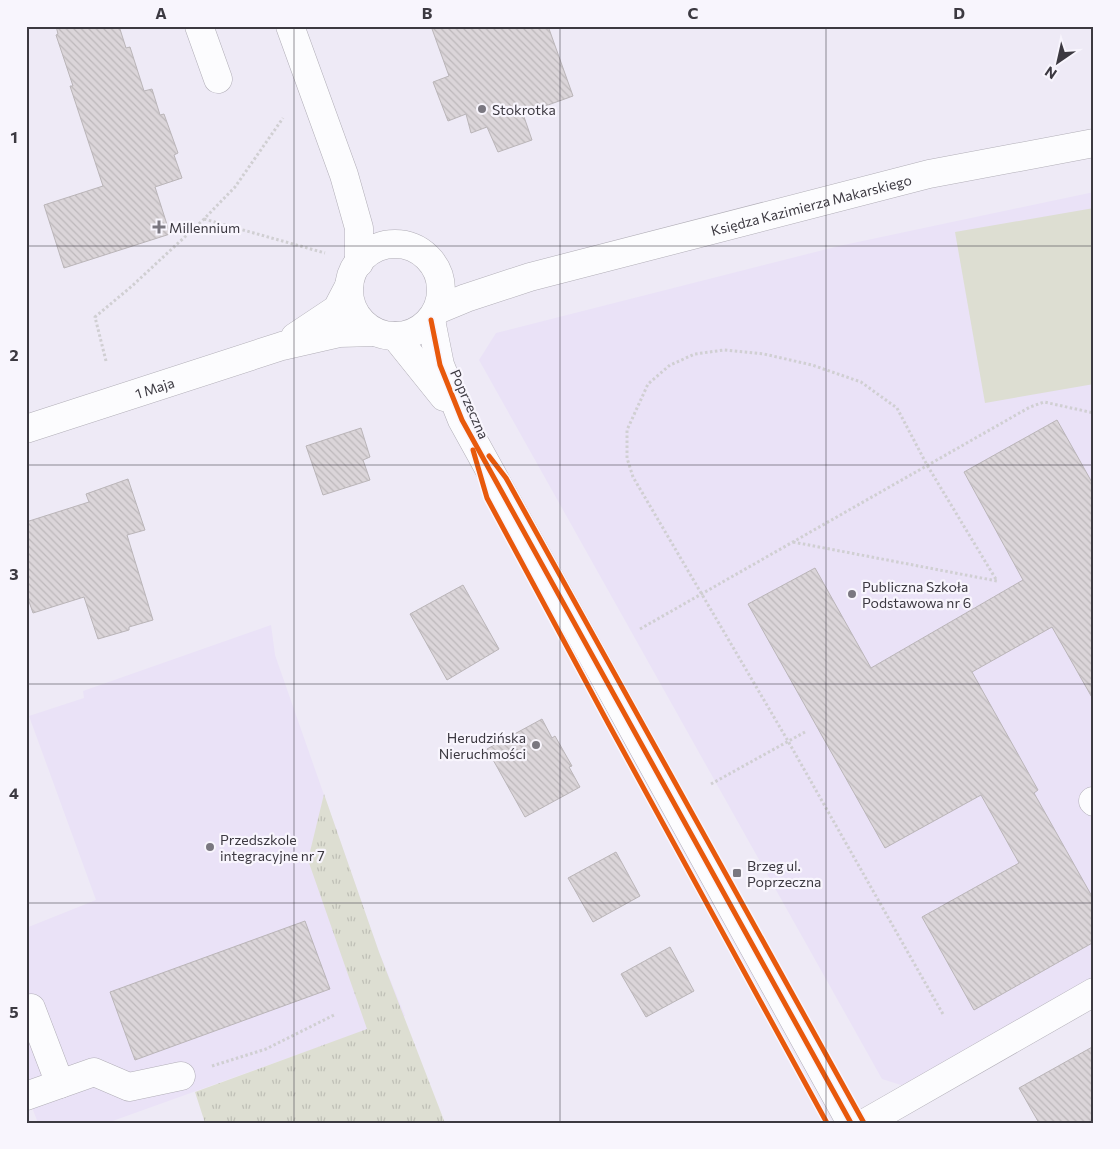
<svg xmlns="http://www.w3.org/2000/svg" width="1120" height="1149" font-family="Commissioner,sans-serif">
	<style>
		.built { fill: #eae2f7 }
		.grass { fill: url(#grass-tufts) }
		.garden { fill: #ddded2 }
		.building { fill: url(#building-back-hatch); stroke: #bab5b8 }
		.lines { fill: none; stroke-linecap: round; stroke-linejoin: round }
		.minor-casing { stroke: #b1aeb7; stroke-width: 29 }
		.path { stroke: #d0cfd2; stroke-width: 3; stroke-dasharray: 2.5 2.5; stroke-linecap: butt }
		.minor { stroke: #fcfcfe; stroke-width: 28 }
		.cycleway-casing { stroke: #f8f5fd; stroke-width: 8 }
		.cycleway { stroke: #e8590c; stroke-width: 5 }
		.grid { fill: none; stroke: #3c3941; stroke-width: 1; stroke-opacity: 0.55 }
		.poi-dot { fill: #7a7780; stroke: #f8f5fd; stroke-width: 2 }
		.labels { text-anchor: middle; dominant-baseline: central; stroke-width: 4.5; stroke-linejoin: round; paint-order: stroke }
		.poi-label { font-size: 14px; fill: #3c3941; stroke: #f8f5fd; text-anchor: start }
		.street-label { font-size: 14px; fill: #3c3941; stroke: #f8f5fd }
		.neatline { fill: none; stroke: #3c3941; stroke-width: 2 }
		.grid-label { font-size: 16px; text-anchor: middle; font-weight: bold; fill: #3c3941 }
	</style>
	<defs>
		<pattern id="grass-tufts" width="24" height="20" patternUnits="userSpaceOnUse" patternTransform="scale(1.25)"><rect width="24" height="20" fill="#ddded2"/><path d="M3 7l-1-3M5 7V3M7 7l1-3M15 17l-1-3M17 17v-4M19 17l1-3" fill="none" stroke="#bfbfb6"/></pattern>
		<pattern id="building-back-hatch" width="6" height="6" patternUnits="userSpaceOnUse" patternTransform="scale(1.25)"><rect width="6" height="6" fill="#dbd5d9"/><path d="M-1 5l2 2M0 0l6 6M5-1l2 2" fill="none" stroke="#bdb8bb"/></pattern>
	</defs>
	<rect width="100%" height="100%" fill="#eeeaf6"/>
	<g class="built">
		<path d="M1094 192V980L904 1086 882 1079 479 360 496 333 839 246Z"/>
		<path d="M271 625 275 655 379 952 405 1016 107 1123H38L26 1092V928L96 900 29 716 84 698 83 691Z"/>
	</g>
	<path class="grass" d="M324 794 379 952 445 1123H205L195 1092 367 1029 308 860Z"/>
	<path class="garden" d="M1094 208V384L985 403 955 232Z"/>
	<g class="building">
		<path d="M56 26H119L126 48 130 47 144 91 152 89 160 115 164 114 178 153 174 155 182 178 155 187 170 234 64 268 44 205 103 186 70 86H73L56 35 58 34Z"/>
		<path d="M431 26H548L573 96 523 114 532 140 498 152 487 127 471 133 466 114 448 121 433 82 449 76Z"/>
		<path d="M1057 420 1094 486V701L1052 627 972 672 1038 790 1034 793 1094 900V942L974 1010 922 917 1019 863 981 795 885 848 748 604 815 568 871 668 1023 580 964 472Z"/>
		<path d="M361 428 370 457 363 460 370 480 323 495 306 446Z"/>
		<path d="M128 479 145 530 127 535 153 620 129 627V630L98 639 84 597 33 613 26 593V522L89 502 86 494Z"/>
		<path d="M463 585 499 649 447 680 410 614Z"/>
		<path d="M542 719 552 738 555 736 572 766 569 767 580 787 525 817 487 749Z"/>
		<path d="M616 852 640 896 593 922 568 878Z"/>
		<path d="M305 921 330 989 135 1060 110 992Z"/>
		<path d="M670 947 694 991 646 1017 621 974Z"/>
		<path d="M1094 1046V1123H1039L1019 1088Z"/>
	</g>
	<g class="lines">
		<g class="minor-casing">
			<g id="minor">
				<path d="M199 26 218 79"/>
				<path d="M290 26 344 175 359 228V263"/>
				<circle cx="395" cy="290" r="46"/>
				<path id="s1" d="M437 310 466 298 530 277 929 174 1094 143"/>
				<path d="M431 320 440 365 462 420 851 1123"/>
				<path d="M395 336 444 397"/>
				<path d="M295 337 337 309 349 286"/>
				<path id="s2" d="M26 429 282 346 339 333 375 332"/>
				<path d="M1093 801 1094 802"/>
				<path d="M31 1008 60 1084"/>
				<path d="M26 1096 94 1072 129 1087 181 1076"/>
				<path d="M865 1123 1094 992"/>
			</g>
		</g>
		<g class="path">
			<path d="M204 219 325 253"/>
			<path d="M106 361 95 317 132 286 204 219 235 187 283 118"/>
			<path d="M793 542 997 581 927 465 897 408 861 382 812 365 764 354 724 350 695 354 670 365 648 384 627 430V458L633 477 788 741 944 1016"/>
			<path d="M640 629 1030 407 1044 402 1094 413"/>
			<path d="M711 784 805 732"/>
			<path d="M212 1066 266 1049 336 1014"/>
		</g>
		<use href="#minor" class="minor"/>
		<g class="cycleway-casing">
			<g id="cycleway">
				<path d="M431 320 440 365 462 420 851 1123"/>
				<path d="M473 450 487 498 608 723 827 1123"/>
				<path d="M489 456 506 478 864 1123"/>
			</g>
		</g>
		<use href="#cycleway" class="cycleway"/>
	</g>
	<path class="grid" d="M294 26V1123M560 26V1123M826 26V1123M26 246H1094M26 465H1094M26 684H1094M26 903H1094"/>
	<g class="poi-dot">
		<circle cx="482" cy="109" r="5"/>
		<path d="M156.5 219.5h5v5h5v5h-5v5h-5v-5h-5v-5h5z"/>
		<circle cx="852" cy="594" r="5"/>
		<circle cx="536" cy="745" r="5"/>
		<circle cx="210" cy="847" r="5"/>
		<rect x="732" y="868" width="10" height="10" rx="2.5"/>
	</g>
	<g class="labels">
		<g class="poi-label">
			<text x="492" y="109">Stokrotka</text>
			<text x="169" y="227">Millennium</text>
			<text x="862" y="586">Publiczna Szkoła<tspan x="862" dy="16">Podstawowa nr 6</tspan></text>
			<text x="526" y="737" text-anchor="end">Herudzińska<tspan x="526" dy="16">Nieruchmości</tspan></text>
			<text x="220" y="839">Przedszkole<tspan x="220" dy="16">integracyjne nr 7</tspan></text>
			<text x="747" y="865">Brzeg ul.<tspan x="747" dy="16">Poprzeczna</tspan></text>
		</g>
		<g class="street-label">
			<text stroke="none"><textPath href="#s1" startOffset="389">Księdza Kazimierza Makarskiego</textPath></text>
			<text stroke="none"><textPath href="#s2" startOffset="135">1 Maja</textPath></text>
			<text transform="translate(470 404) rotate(66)">Poprzeczna</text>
		</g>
	</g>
	<rect width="1120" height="1149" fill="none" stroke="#f8f5fd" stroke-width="55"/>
	<g transform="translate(1058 62) rotate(214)" stroke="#f8f5fd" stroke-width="4" paint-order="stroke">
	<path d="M0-4L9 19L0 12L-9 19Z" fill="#3c3941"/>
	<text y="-8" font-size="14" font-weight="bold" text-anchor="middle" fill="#3c3941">N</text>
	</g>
	<rect x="28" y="28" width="1064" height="1094" class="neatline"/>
	<g class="grid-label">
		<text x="161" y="19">A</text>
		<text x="427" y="19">B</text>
		<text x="693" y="19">C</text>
		<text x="959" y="19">D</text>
		<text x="14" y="143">1</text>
		<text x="14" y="361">2</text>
		<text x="14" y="580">3</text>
		<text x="14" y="799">4</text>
		<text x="14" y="1018">5</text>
	</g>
</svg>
